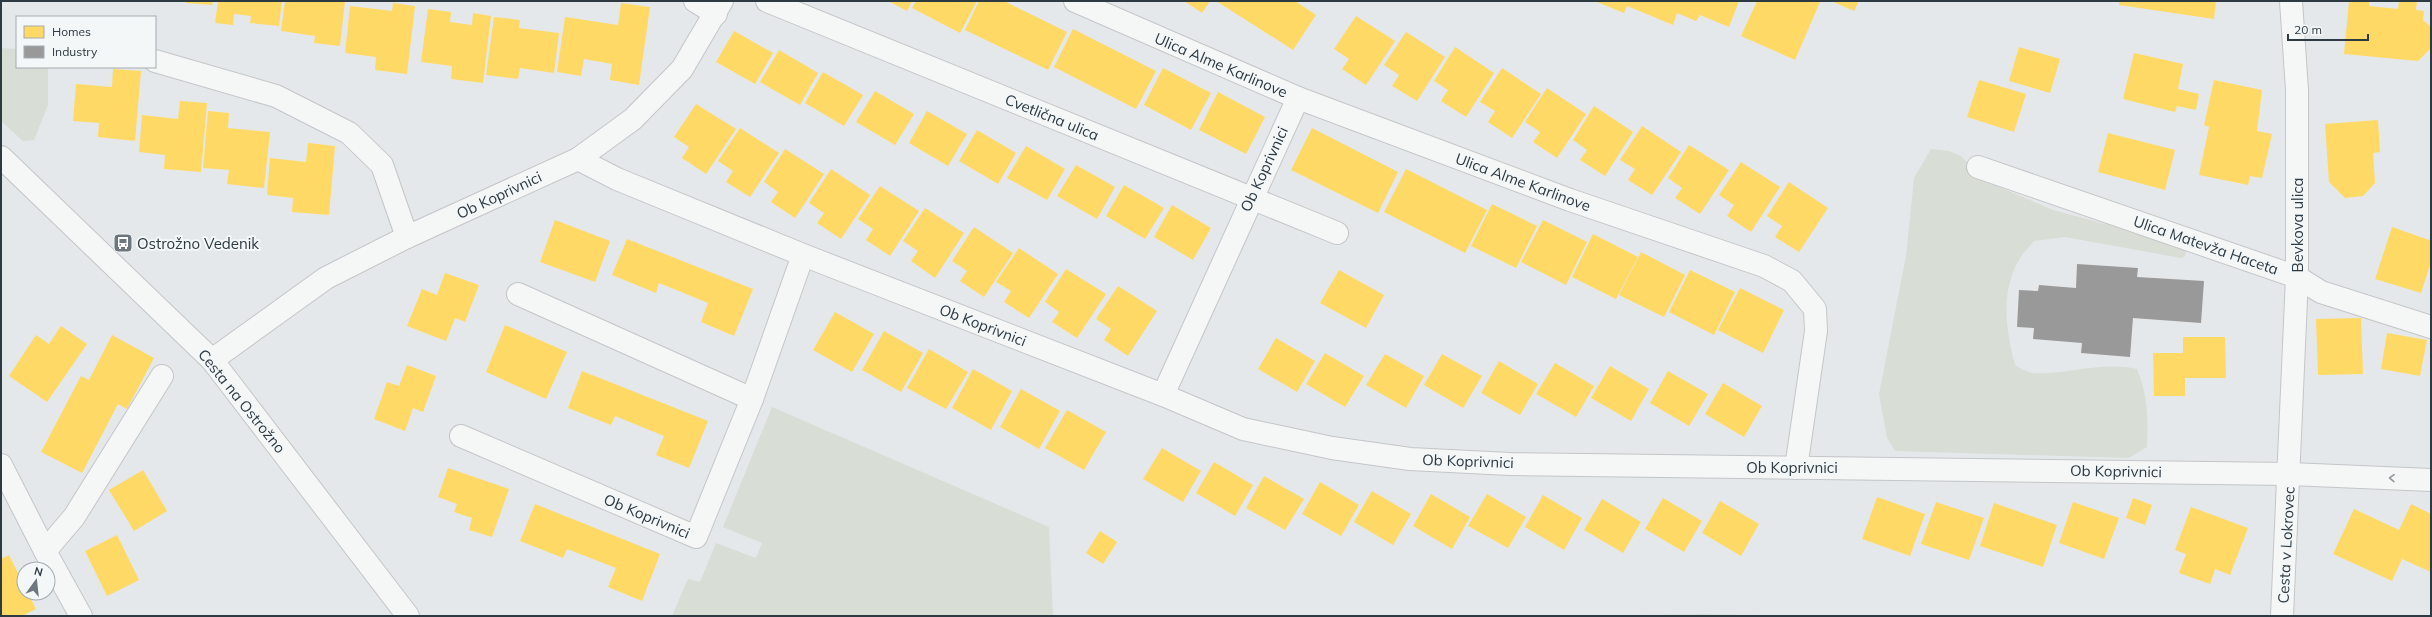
<svg xmlns="http://www.w3.org/2000/svg" width="2432" height="617" font-family="Mulish,sans-serif">
	<style>
		.green { fill: #d8ddd6 }
		.homes { fill: #ffd966 }
		.industry { fill: #999 }
		.lines { fill: none; stroke-linecap: round; stroke-linejoin: round }
		.minor-casing { stroke: #c3c6c8; stroke-width: 24 }
		.minor { stroke: #f5f6f6; stroke-width: 22 }
		.oneway { stroke: #91989c }
		.labels { text-anchor: middle; dominant-baseline: central; stroke-width: 4; stroke-linejoin: round; paint-order: stroke }
		.street-label { font-size: 15px; fill: #2d3a42; stroke: #f4f7f8 }
		.poi-label { font-size: 15px; fill: #2d3a42; stroke: #f4f7f8; text-anchor: start }
	</style>
	<rect width="100%" height="100%" fill="#e5e8ea"/>
	<g class="green">
		<path d="M1 48 17 49V67H48V105L34 140 23 141 1 121Z"/>
		<path d="M1931 149 1949 151 1961 156 1983 180 2053 210 2139 233 2178 246 2186 251 2185 256 2181 258 2065 237 2034 241C2029 247 2023 253 2019 260 2000 292 2006 331 2015 365 2020 368 2027 372 2032 373 2068 375 2101 361 2137 369 2148 394 2148 420 2147 447L2129 458 1895 451 1887 438 1879 394 1906 256 1914 178Z"/>
		<path d="M772 407 1049 527 1053 616H672L688 579 700 582 716 543 756 558 762 543 723 527Z"/>
		<path d="M1701 614 1832 616H1579Z"/>
	</g>
	<g class="homes">
		<path d="M186 1H213L212 5 186 3Z"/>
		<path d="M218 1H282L279 26 250 23 251 16 234 14 233 25 215 23Z"/>
		<path d="M285 1H345L340 46 314 43 315 36 281 31Z"/>
		<path d="M888 1H912L907 11Z"/>
		<path d="M916 1H977L960 33 912 8Z"/>
		<path d="M979 1H1004L1067 32 1048 70 965 30Z"/>
		<path d="M1184 1H1210L1202 13Z"/>
		<path d="M1216 1H1295L1316 15 1293 50Z"/>
		<path d="M1594 1H1739L1729 27 1700 15 1696 21 1677 13 1673 25 1627 6 1624 13Z"/>
		<path d="M1757 1 1820 2 1795 60 1741 36Z"/>
		<path d="M1831 1H1859L1854 11Z"/>
		<path d="M2119 1H2216L2214 19 2119 5Z"/>
		<path d="M2349 1H2369V6L2398 9 2399 1H2417L2416 10 2424 11 2423 20 2431 27 2430 49 2418 61 2344 54Z"/>
		<path d="M393 3 415 6 407 74 375 70 376 57 345 53 350 6 392 11Z"/>
		<path d="M621 3 650 7 639 85 610 80 612 64 584 59 581 76 557 72 565 17 618 25Z"/>
		<path d="M428 9 451 12 450 22 472 25 473 13 491 16 483 83 451 79 452 66 421 62Z"/>
		<path d="M1356 16 1395 41 1366 85 1342 69 1349 59 1334 49Z"/>
		<path d="M494 17 520 20 519 28 559 33 554 73 520 68 518 79 486 75Z"/>
		<path d="M1073 29 1156 71 1136 109 1054 67Z"/>
		<path d="M734 31 773 53 755 84 716 62Z"/>
		<path d="M1406 32 1445 57 1417 101 1392 86 1399 75 1384 65Z"/>
		<path d="M1455 47 1494 73 1466 117 1441 101 1448 90 1434 81Z"/>
		<path d="M2019 47 2060 59 2050 93 2009 81Z"/>
		<path d="M779 50 818 73 800 105 760 82Z"/>
		<path d="M2134 53 2183 64 2178 89 2199 94 2196 110 2177 106 2175 112 2123 99Z"/>
		<path d="M1163 68 1211 93 1191 130 1144 105Z"/>
		<path d="M1502 68 1541 94 1512 138 1488 122 1495 111 1480 102Z"/>
		<path d="M113 69 141 71 135 141 98 137 99 123 73 121 76 84 112 87Z"/>
		<path d="M823 72 863 95 844 126 805 103Z"/>
		<path d="M1979 80 2026 94 2014 132 1967 117Z"/>
		<path d="M2214 80 2262 90 2257 131 2272 134 2262 178 2250 176 2248 185 2199 175 2209 127 2204 125Z"/>
		<path d="M1547 88 1586 114 1557 158 1533 142 1540 132 1525 122Z"/>
		<path d="M875 91 914 114 895 145 856 122Z"/>
		<path d="M1218 92 1265 117 1246 154 1199 130Z"/>
		<path d="M180 101 207 103 201 172 164 169 165 155 139 152 142 115 178 119Z"/>
		<path d="M696 104 736 129 706 174 682 158 689 147 674 137Z"/>
		<path d="M1594 106 1633 132 1605 176 1580 160 1587 150 1573 140Z"/>
		<path d="M208 111 229 113 228 128 270 132 264 188 227 184 229 170 203 168Z"/>
		<path d="M927 111 967 134 948 166 909 143Z"/>
		<path d="M2378 120 2380 152 2373 153 2375 183 2363 196 2345 198 2329 182 2325 124Z"/>
		<path d="M1642 126 1681 152 1652 195 1628 180 1635 169 1620 160Z"/>
		<path d="M740 128 779 153 750 197 726 182 733 171 718 161Z"/>
		<path d="M1312 128 1398 172 1378 213 1291 170Z"/>
		<path d="M977 130 1016 153 998 184 959 161Z"/>
		<path d="M2108 133 2175 150 2165 190 2098 172Z"/>
		<path d="M308 143 335 146 329 215 292 212 293 198 267 195 270 158 306 162Z"/>
		<path d="M1689 145 1729 170 1700 214 1675 198 1682 188 1668 178Z"/>
		<path d="M1026 146 1065 169 1047 200 1007 178Z"/>
		<path d="M785 149 824 174 795 218 771 202 778 192 764 182Z"/>
		<path d="M1741 162 1780 187 1751 232 1727 216 1734 205 1719 195Z"/>
		<path d="M1076 165 1115 187 1097 219 1057 196Z"/>
		<path d="M831 169 870 195 841 239 817 223 824 213 809 203Z"/>
		<path d="M1406 169 1487 210 1465 253 1384 212Z"/>
		<path d="M1789 182 1828 208 1799 252 1775 237 1782 226 1767 216Z"/>
		<path d="M1124 185 1164 208 1145 239 1106 216Z"/>
		<path d="M880 186 919 211 890 256 866 240 873 229 858 219Z"/>
		<path d="M1492 204 1537 226 1516 268 1471 246Z"/>
		<path d="M1172 205 1211 228 1193 260 1154 237Z"/>
		<path d="M925 208 964 233 935 278 911 261 918 251 903 241Z"/>
		<path d="M555 220 610 241 595 282 540 262Z"/>
		<path d="M1543 220 1587 242 1566 285 1521 262Z"/>
		<path d="M974 227 1013 253 984 297 960 281 967 271 952 261Z"/>
		<path d="M2392 227 2429 240 2431 233V262L2421 293 2375 279Z"/>
		<path d="M1593 234 1638 257 1616 299 1572 277Z"/>
		<path d="M627 239 753 289 734 336 701 322 708 303 659 283 656 293 612 275Z"/>
		<path d="M1019 248 1058 274 1029 318 1004 302 1011 291 996 282Z"/>
		<path d="M1641 252 1685 275 1664 317 1619 295Z"/>
		<path d="M1066 269 1106 294 1077 338 1052 322 1059 312 1045 302Z"/>
		<path d="M1339 270 1384 295 1366 328 1320 303Z"/>
		<path d="M1690 270 1735 292 1714 335 1669 312Z"/>
		<path d="M445 273 479 285 465 322 455 318 446 341 407 326 422 289 437 295Z"/>
		<path d="M1118 286 1157 311 1128 356 1104 340 1111 329 1096 319Z"/>
		<path d="M1740 288 1784 310 1763 353 1718 330Z"/>
		<path d="M835 312 874 334 852 372 813 350Z"/>
		<path d="M2361 318 2363 374 2318 375 2316 319Z"/>
		<path d="M505 325 567 352 546 399 486 372Z"/>
		<path d="M61 326 87 344 47 402 9 376 36 335 49 344Z"/>
		<path d="M884 331 923 353 901 392 862 370Z"/>
		<path d="M2387 333 2427 340 2420 376 2381 369Z"/>
		<path d="M112 335 154 358 127 409 118 404 82 473 41 452 81 376 89 380Z"/>
		<path d="M2183 337H2225L2226 378H2185V396H2154L2153 353H2183Z"/>
		<path d="M1276 338 1315 361 1297 392 1258 369Z"/>
		<path d="M929 349 968 372 946 409 907 388Z"/>
		<path d="M1325 353 1364 376 1345 407 1306 384Z"/>
		<path d="M1385 354 1424 376 1406 408 1366 385Z"/>
		<path d="M1442 354 1482 376 1463 408 1424 385Z"/>
		<path d="M1499 361 1538 384 1520 415 1481 393Z"/>
		<path d="M1555 363 1594 386 1576 417 1536 394Z"/>
		<path d="M407 365 436 376 423 412 413 408 405 431 374 419 387 382 399 386Z"/>
		<path d="M1610 366 1649 389 1631 421 1591 398Z"/>
		<path d="M973 369 1012 391 991 430 952 408Z"/>
		<path d="M582 371 708 421 689 468 656 455 664 436 615 416 611 425 568 408Z"/>
		<path d="M1668 371 1708 394 1689 426 1650 403Z"/>
		<path d="M1723 383 1762 406 1744 437 1705 414Z"/>
		<path d="M1021 389 1060 411 1039 449 1000 427Z"/>
		<path d="M1067 410 1106 432 1084 470 1045 448Z"/>
		<path d="M1162 448 1201 471 1183 502 1143 479Z"/>
		<path d="M1214 462 1253 485 1235 516 1196 493Z"/>
		<path d="M448 468 509 489 492 537 469 530 472 518 454 512 457 504 438 497Z"/>
		<path d="M143 470 167 511 134 531 109 490Z"/>
		<path d="M1264 476 1304 499 1285 530 1246 508Z"/>
		<path d="M1320 482 1359 505 1341 536 1302 514Z"/>
		<path d="M1372 491 1411 514 1393 545 1354 522Z"/>
		<path d="M1431 494 1470 517 1452 549 1413 526Z"/>
		<path d="M1487 494 1526 517 1508 548 1468 526Z"/>
		<path d="M1543 495 1582 518 1564 550 1525 527Z"/>
		<path d="M1877 497 1925 514 1910 556 1862 539Z"/>
		<path d="M1663 498 1702 521 1684 552 1645 529Z"/>
		<path d="M2133 498 2152 505 2145 525 2126 518Z"/>
		<path d="M1602 499 1641 522 1623 553 1584 530Z"/>
		<path d="M1720 501 1759 524 1741 556 1702 533Z"/>
		<path d="M1936 502 1984 518 1969 560 1921 544Z"/>
		<path d="M2073 502 2119 518 2104 559 2059 543Z"/>
		<path d="M1994 503 2057 525 2043 567 1980 546Z"/>
		<path d="M535 504 660 554 642 601 608 587 616 568 567 549 563 558 520 541Z"/>
		<path d="M2411 504 2431 514V572L2402 559 2392 581 2333 554 2354 509 2399 530Z"/>
		<path d="M2191 507 2248 528 2230 575 2215 569 2210 584 2179 573 2186 554 2175 550Z"/>
		<path d="M1100 531 1117 542 1103 564 1086 553Z"/>
		<path d="M117 535 139 580 107 596 85 551Z"/>
		<path d="M9 555 24 585V593H28L36 609 22 616H1V559Z"/>
	</g>
	<path class="industry" d="M2077 264 2138 268 2137 277 2204 281 2201 323 2133 318 2130 357 2081 353 2082 343 2033 339 2034 328 2017 327 2019 290 2038 291 2039 285 2076 288Z"/>
	<g class="lines">
		<g class="minor-casing">
			<g id="minor">
				<path d="M695 1 716 14"/>
				<path d="M767 1 1337 233"/>
				<path d="M1075 1 1298 98 1570 200 1764 266 1792 281 1815 309 1816 331 1796 468"/>
				<path d="M155 61 276 96 349 133 382 165 407 237"/>
				<path d="M1 157 212 360 408 616"/>
				<path d="M578 159 633 119 682 69 722 1"/>
				<path d="M1978 167 2297 277 2321 292 2431 327"/>
				<path d="M518 294 752 399"/>
				<path d="M212 360 326 278 407 237 578 159 617 179 803 255 1163 395 1243 429 1332 448 1410 459 1510 464 2290 474 2431 480"/>
				<path d="M1163 395 1298 98"/>
				<path d="M461 436 696 537 752 399 803 255"/>
				<path d="M1 465 45 551 81 616"/>
				<path d="M45 551 74 517 162 376"/>
				<path d="M2282 616 2297 277V90L2291 1"/>
			</g>
		</g>
		<use href="#minor" class="minor"/>
	</g>
	<defs><path id="oneway-chevron" d="M-2-3.5L2.5 0L-2 3.5" fill="none" stroke-width="1.6" stroke-linecap="round" stroke-linejoin="round"/></defs>
	<use class="oneway" href="#oneway-chevron" transform="translate(2392 478) rotate(-178)"/>
	<defs>
		<g id="bus-square" transform="scale(1)"><rect x="-9" y="-9" width="18" height="18" rx="4" fill="#6d777d" stroke="#f4f7f8"/><path d="M-5-6H5V4H4V6H2V4H-2V6H-4V4H-5ZM-3.5-4V0h7V-4ZM-3.5 1.2v1.5H-2V1.2ZM2 1.2v1.5H3.5V1.2Z" fill="#fff"/></g>
	</defs>
	<g fill-rule="evenodd">
		<use href="#bus-square" x="123" y="243"/>
	</g>
	<g class="labels">
		<g class="street-label">
			<text transform="translate(1221 65) rotate(23)">Ulica Alme Karlinove</text>
			<text transform="translate(1052 117) rotate(22)">Cvetlična ulica</text>
			<text transform="translate(1264 169) rotate(-65)">Ob Koprivnici</text>
			<text transform="translate(1523 182) rotate(20)">Ulica Alme Karlinove</text>
			<text transform="translate(499 195) rotate(-25)">Ob Koprivnici</text>
			<text transform="translate(2297 225) rotate(-90)">Bevkova ulica</text>
			<text transform="translate(2206 245) rotate(19)">Ulica Matevža Haceta</text>
			<text transform="translate(983 325) rotate(21)">Ob Koprivnici</text>
			<text transform="translate(242 401) rotate(51)">Cesta na Ostrožno</text>
			<text transform="translate(1468 461) rotate(2)">Ob Koprivnici</text>
			<text x="1792" y="467">Ob Koprivnici</text>
			<text transform="translate(2116 471) rotate(1)">Ob Koprivnici</text>
			<text transform="translate(647 516) rotate(23)">Ob Koprivnici</text>
			<text transform="translate(2286 545) rotate(-87)">Cesta v Lokrovec</text>
		</g>
		<g class="poi-label">
			<text x="137" y="243">Ostrožno Vedenik</text>
		</g>
	</g>
	<rect width="2432" height="617" fill="none" stroke="#2d3a42" stroke-width="4"/>
	<rect x="16" y="16" width="140" height="52" fill="#f4f7f8" stroke="#a4abaf"/>
	<rect x="24" y="26" width="20" height="12" fill="#ffd966" stroke="#a4abaf"/>
	<text x="52" y="36" font-size="12" fill="#2d3a42">Homes</text>
	<rect x="24" y="46" width="20" height="12" fill="#999999" stroke="#a4abaf"/>
	<text x="52" y="56" font-size="12" fill="#2d3a42">Industry</text>
	<g transform="translate(36 581) rotate(15)"><circle r="19" fill="#f4f7f8" stroke="#a4abaf"/>
	<path d="M0-3L7 15L0 10L-7 15Z" fill="#6d777d"/>
	<text y="-6" font-size="11" font-weight="bold" text-anchor="middle" fill="#2d3a42">N</text>
	</g>
	<path d="M2288 34v6h80v-6" fill="none" stroke="#2d3a42" stroke-width="2"/>
	<text x="2294" y="34" font-size="12" fill="#2d3a42" stroke="#f4f7f8" stroke-width="3" paint-order="stroke">20 m</text>
</svg>
